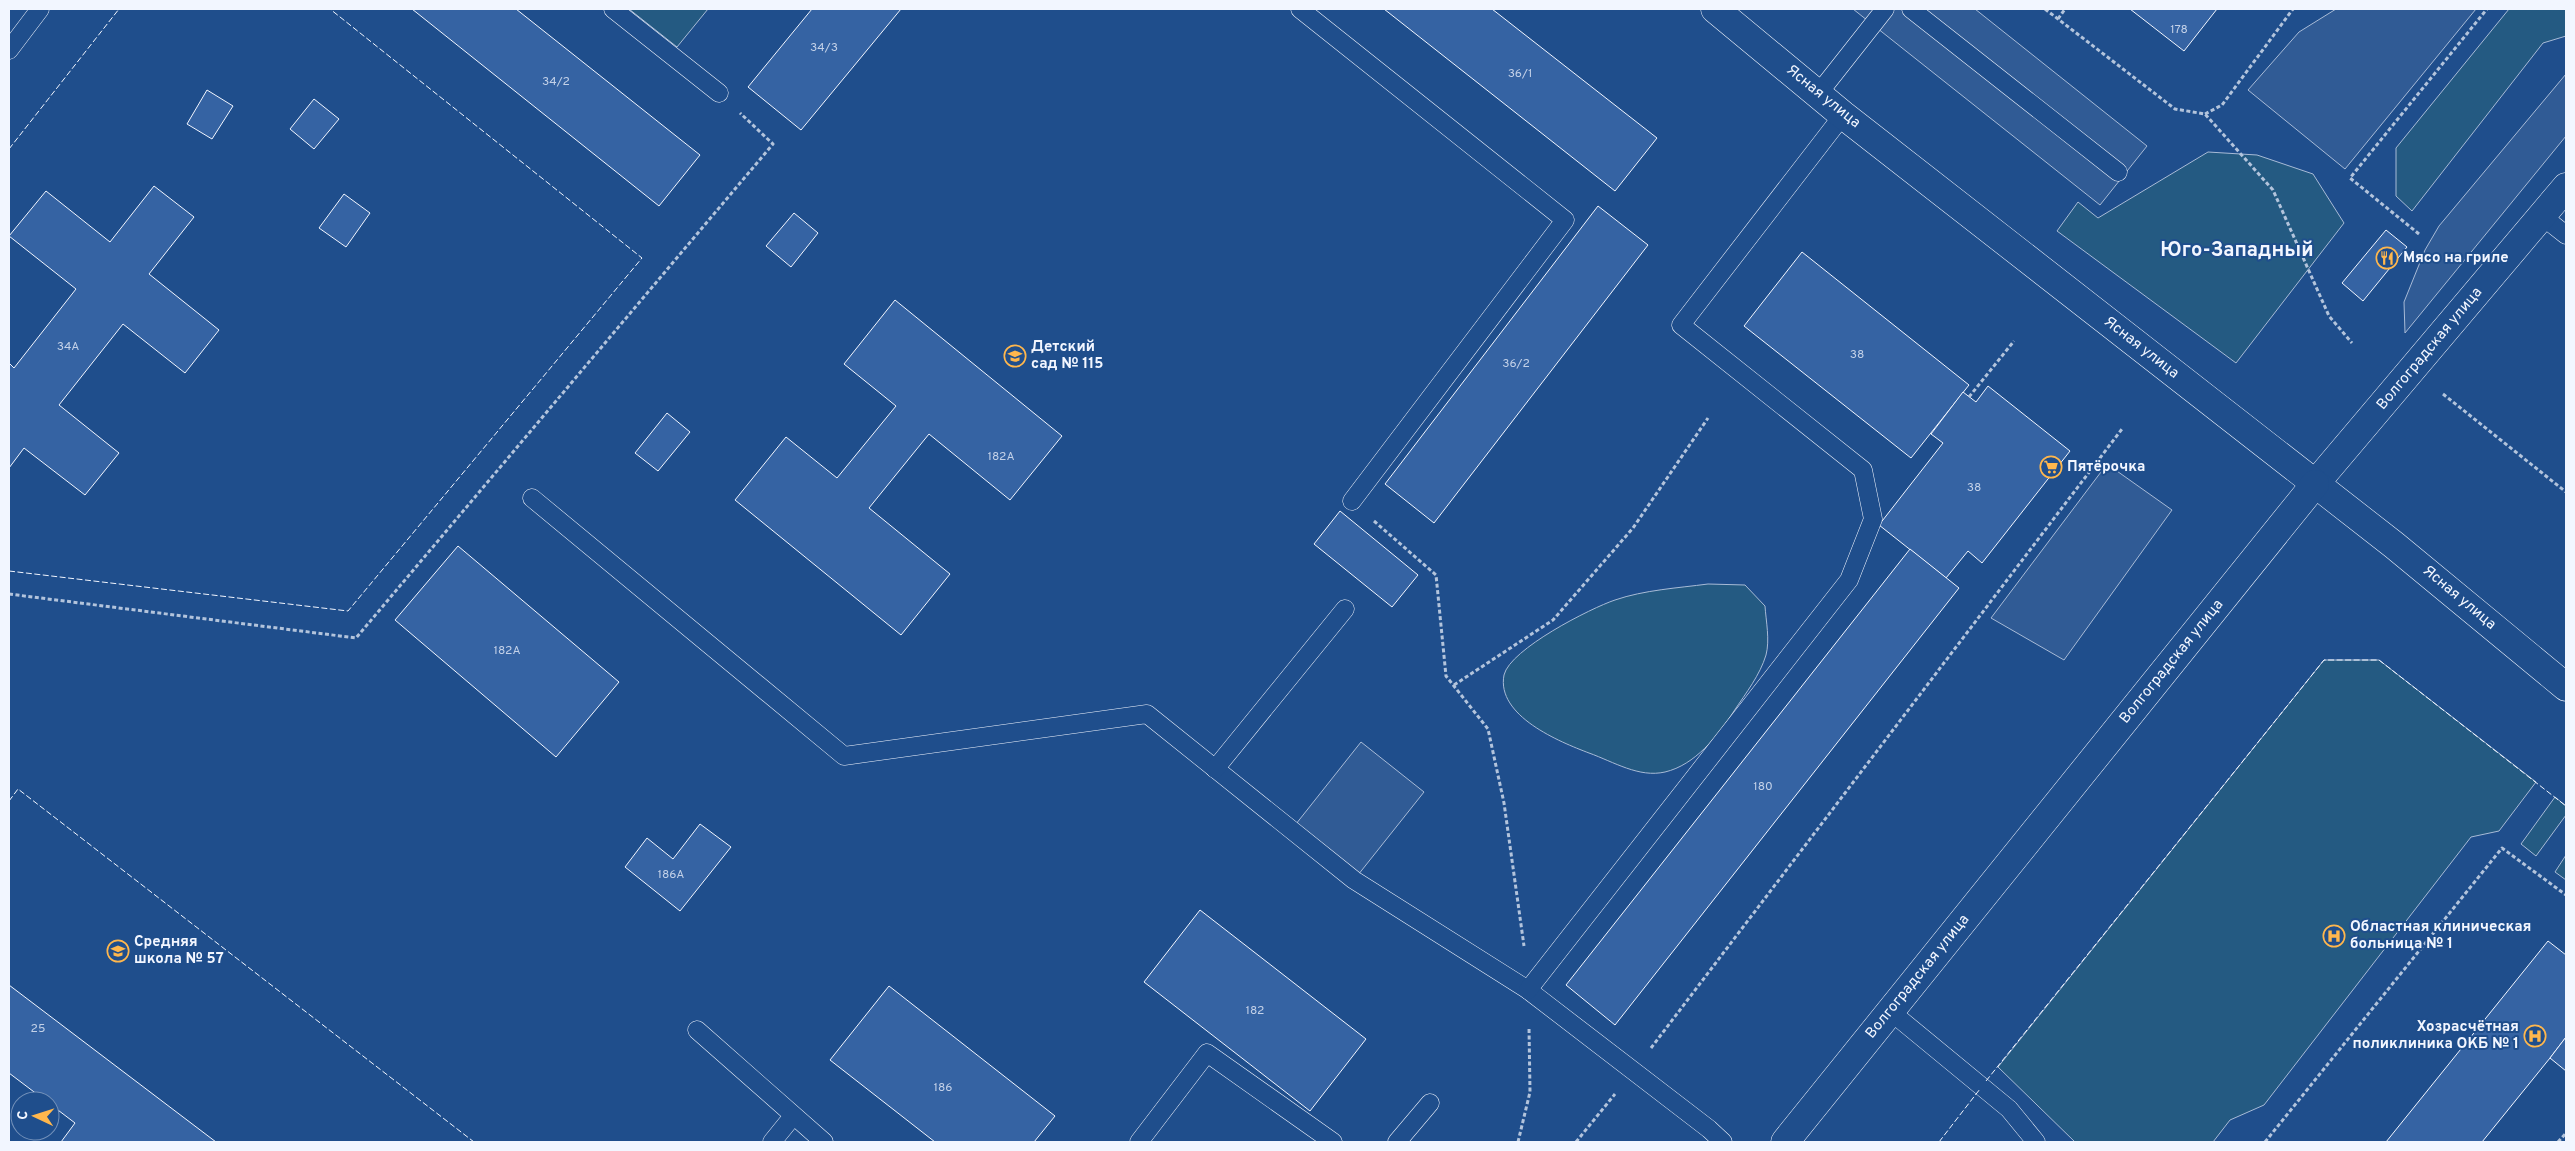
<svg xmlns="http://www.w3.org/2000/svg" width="2575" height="1151" font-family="Overpass,sans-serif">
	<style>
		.green { fill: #245a82; stroke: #a8bbd7 }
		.parking { fill: #305b95; stroke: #a8bbd7 }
		.building { fill: #3563a3; stroke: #f2f6ff }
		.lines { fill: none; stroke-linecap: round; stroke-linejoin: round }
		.service-casing { stroke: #f2f6ff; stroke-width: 19 }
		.minor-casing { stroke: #f2f6ff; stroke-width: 29 }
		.tertiary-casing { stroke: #f2f6ff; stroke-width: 29 }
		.path { stroke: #b3c4dc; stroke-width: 3; stroke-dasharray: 4 2.5; stroke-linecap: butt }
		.service { stroke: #1f4e8c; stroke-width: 18 }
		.minor { stroke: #1f4e8c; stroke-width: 28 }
		.tertiary { stroke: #1f4e8c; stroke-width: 28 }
		.fence { stroke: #f2f6ff; stroke-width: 1; stroke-dasharray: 6 2.5; stroke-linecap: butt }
		.labels { text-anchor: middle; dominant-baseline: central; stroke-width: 4; stroke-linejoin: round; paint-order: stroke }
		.number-label { font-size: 12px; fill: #c3d1e8 }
		.street-label { font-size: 15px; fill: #f2f6ff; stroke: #1f4e8c }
		.poi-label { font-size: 15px; font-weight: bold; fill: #f2f6ff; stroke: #1f4e8c; text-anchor: start }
		.district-label { font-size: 20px; font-weight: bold; fill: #f2f6ff; stroke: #1f4e8c }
	</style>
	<rect width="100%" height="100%" fill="#1f4e8c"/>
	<g class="green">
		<path d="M629 9H708L677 47Z"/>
		<path d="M2509 9H2566V36L2543 43 2412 211 2396 196V148Z"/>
		<path d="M2208 152 2257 155 2313 174 2344 223 2236 363 2057 231 2078 202 2098 218Z"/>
		<path d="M1708 584 1745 585 1765 606C1766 621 1770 640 1766 655 1760 675 1746 693 1734 711 1718 736 1695 765 1665 772 1639 778 1614 762 1589 753 1560 742 1496 716 1504 675 1510 649 1591 608 1615 600 1644 590 1678 588 1708 584Z"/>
		<path d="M2324 660H2379L2536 782 2499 831 2471 837 2264 1105 2230 1120 2213 1142H2075L1998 1067Z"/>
		<path d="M2555 797 2566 806V815L2536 856 2521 844Z"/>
		<path d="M2566 855V880L2555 872Z"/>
	</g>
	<g class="parking">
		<path d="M1853 9H1975L2147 146 2100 205Z"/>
		<path d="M2336 9H2476L2345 169 2248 90 2299 32Z"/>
		<path d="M2566 74V136L2405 333 2404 302 2425 250 2439 226Z"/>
		<path d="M2107 464 2172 510 2064 660 1991 618Z"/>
		<path d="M1361 742 1424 792 1354 880 1292 829Z"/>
	</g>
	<g class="building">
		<path d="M412 9H516L700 155 659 206Z"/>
		<path d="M812 9H901L801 130 748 87Z"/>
		<path d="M1384 9H1492L1657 138 1615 191Z"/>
		<path d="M2130 9H2217L2184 51Z"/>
		<path d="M207 90 233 106 212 139 187 124Z"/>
		<path d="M314 99 339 119 314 149 290 129Z"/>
		<path d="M154 186 194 217 149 274 219 330 185 373 123 324 59 405 119 453 85 495 24 448 9 468V363L14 368 76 289 9 236 46 191 110 242Z"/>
		<path d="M344 194 370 213 346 247 319 228Z"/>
		<path d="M1598 206 1648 245 1434 523 1385 484Z"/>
		<path d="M794 213 818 233 791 267 766 246Z"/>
		<path d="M2386 230 2407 247 2363 301 2342 283Z"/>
		<path d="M1802 252 1969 385 1911 458 1744 326Z"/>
		<path d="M895 300 1062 436 1010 500 929 434 869 508 950 574 901 635 735 500 786 437 837 478 896 406 844 364Z"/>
		<path d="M1988 386 2070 451 1982 563 1968 551 1946 578 1879 525 1943 443 1931 434 1963 392 1976 402Z"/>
		<path d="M667 413 690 432 658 471 635 453Z"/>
		<path d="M1340 511 1418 575 1392 607 1314 544Z"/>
		<path d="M458 546 619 682 556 757 395 620Z"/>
		<path d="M1910 549 1959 588 1615 1025 1566 985Z"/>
		<path d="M700 824 731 847 680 911 625 867 647 838 673 859Z"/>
		<path d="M1200 910 1366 1039 1310 1111 1144 982Z"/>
		<path d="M2548 941 2566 955V1037L2550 1058 2482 1142H2386Z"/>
		<path d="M9 985 216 1142H61L75 1123 50 1104V1101H46L9 1073Z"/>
		<path d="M889 986 1055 1116 1034 1142H935L830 1060Z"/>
		<path d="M2566 1037V1071L2550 1058Z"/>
	</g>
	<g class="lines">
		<g class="service-casing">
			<g id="service">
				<path d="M613 9 719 93"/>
				<path d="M1300 9 1565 220 1352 501"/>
				<path d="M1911 9 2118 172"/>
				<path d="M9 50 40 9"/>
				<path d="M1818 94 1885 9"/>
				<path d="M2542 216 2566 235"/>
				<path d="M532 498 844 756 1147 714 1354 880 1528 990 1709 1129 1723 1142"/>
				<path d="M1215 769 1345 609"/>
				<path d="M1528 990 1849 580 1873 519 1863 470 1681 325 1843 115"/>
				<path d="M1890 1011 2009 1109 2036 1142"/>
				<path d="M697 1030 824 1142"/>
				<path d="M772 1142 793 1116"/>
				<path d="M1139 1142 1207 1053 1333 1142"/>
				<path d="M1397 1142 1430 1103"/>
			</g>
		</g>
		<g class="minor-casing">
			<path id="minor" d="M2315 484 2566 187"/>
		</g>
		<g class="tertiary-casing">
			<g id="tertiary">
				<path d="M1715 9 1843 115 2394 545 2566 687"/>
				<path d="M1785 1142 2315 484"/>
			</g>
		</g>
		<g class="path">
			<path d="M2045 9 2175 109 2205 114 2273 190 2329 316 2352 343"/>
			<path d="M2058 19 2065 9"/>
			<path d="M2205 114 2222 105 2293 9"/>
			<path d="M2419 234 2350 178 2487 9"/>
			<path d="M2443 394 2566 492"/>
			<path d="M1969 397 2014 341"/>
			<path d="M1374 521 1436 575 1446 676 1488 729 1504 803 1524 946"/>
			<path d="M9 594 356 638 773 144 740 113"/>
			<path d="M1454 685 1553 620 1633 528 1708 418"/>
			<path d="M1651 1048 2122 429"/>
			<path d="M1518 1142 1530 1092 1529 1027"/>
			<path d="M1576 1142 1615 1094"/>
			<path d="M2265 1142 2502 848 2566 895"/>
			<path d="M2558 1142 2566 1133"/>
		</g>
		<use href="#service" class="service"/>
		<use href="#minor" class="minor"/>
		<use href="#tertiary" class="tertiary"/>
		<g class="fence">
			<path d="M9 149 119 9"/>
			<path d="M9 571 348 611 642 258 330 9"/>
			<path d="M9 801 18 789 474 1142"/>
			<path d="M1986 1081 2324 660H2379L2566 806"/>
			<path d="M1939 1142 1980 1089"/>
		</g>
	</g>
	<defs>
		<g id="restaurant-ring" transform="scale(1.125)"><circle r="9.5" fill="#1f4e8c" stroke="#ffb74d" stroke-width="1.5"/><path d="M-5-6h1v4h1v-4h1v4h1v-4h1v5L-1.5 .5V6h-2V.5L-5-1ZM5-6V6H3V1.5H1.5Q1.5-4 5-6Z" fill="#ffb74d"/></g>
		<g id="school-ring" transform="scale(1.125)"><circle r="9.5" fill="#1f4e8c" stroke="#ffb74d" stroke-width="1.5"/><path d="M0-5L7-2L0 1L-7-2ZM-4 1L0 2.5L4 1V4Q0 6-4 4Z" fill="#ffb74d"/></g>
		<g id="supermarket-ring" transform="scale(1.125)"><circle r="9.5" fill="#1f4e8c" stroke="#ffb74d" stroke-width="1.5"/><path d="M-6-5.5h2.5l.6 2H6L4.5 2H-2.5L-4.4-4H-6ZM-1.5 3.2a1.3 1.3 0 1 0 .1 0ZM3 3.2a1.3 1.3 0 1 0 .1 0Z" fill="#ffb74d"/></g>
		<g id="hospital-ring" transform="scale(1.125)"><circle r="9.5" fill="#1f4e8c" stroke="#ffb74d" stroke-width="1.5"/><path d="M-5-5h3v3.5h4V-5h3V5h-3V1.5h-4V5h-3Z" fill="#ffb74d"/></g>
	</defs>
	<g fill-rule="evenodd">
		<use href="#restaurant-ring" x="2387" y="258"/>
		<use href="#school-ring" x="1015" y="356"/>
		<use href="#supermarket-ring" x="2051" y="467"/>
		<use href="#hospital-ring" x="2334" y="936"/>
		<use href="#school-ring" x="118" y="951"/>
		<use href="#hospital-ring" x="2535" y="1036"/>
	</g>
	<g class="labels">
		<g class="number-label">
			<text x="2179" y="30">178</text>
			<text x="824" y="48">34/3</text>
			<text x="1520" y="74">36/1</text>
			<text x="556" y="82">34/2</text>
			<text x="68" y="347">34А</text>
			<text x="1857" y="355">38</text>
			<text x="1516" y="364">36/2</text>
			<text x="1001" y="457">182А</text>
			<text x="1974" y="488">38</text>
			<text x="507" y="651">182А</text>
			<text x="1763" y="787">180</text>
			<text x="671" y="875">186А</text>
			<text x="1255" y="1011">182</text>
			<text x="38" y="1029">25</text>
			<text x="943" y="1088">186</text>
		</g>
		<g class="street-label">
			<text transform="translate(1823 97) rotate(39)">Ясная улица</text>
			<text transform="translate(2141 348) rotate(38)">Ясная улица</text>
			<text transform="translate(2430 349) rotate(-50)">Волгоградская улица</text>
			<text transform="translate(2459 598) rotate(40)">Ясная улица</text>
			<text transform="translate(2172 662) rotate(-51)">Волгоградская улица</text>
			<text transform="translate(1918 977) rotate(-51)">Волгоградская улица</text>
		</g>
		<g class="poi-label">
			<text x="2403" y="258">Мясо на гриле</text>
			<text x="1031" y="347">Детский<tspan x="1031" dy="17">сад № 115</tspan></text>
			<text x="2067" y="467">Пятёрочка</text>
			<text x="2350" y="927">Областная клиническая<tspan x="2350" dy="17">больница № 1</tspan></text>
			<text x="134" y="942">Средняя<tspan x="134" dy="17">школа № 57</tspan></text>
			<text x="2519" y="1027" text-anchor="end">Хозрасчётная<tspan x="2519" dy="17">поликлиника ОКБ № 1</tspan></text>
		</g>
		<g class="district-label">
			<text x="2237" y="251">Юго-Западный</text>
		</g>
	</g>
	<rect width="2575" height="1151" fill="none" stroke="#f2f6ff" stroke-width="20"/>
	<g transform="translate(35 1116) rotate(274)"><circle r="24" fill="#1f4e8c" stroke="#7391ba"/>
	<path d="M0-4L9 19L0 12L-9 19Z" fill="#ffb74d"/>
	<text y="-8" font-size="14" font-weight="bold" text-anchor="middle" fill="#f2f6ff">С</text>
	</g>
</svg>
